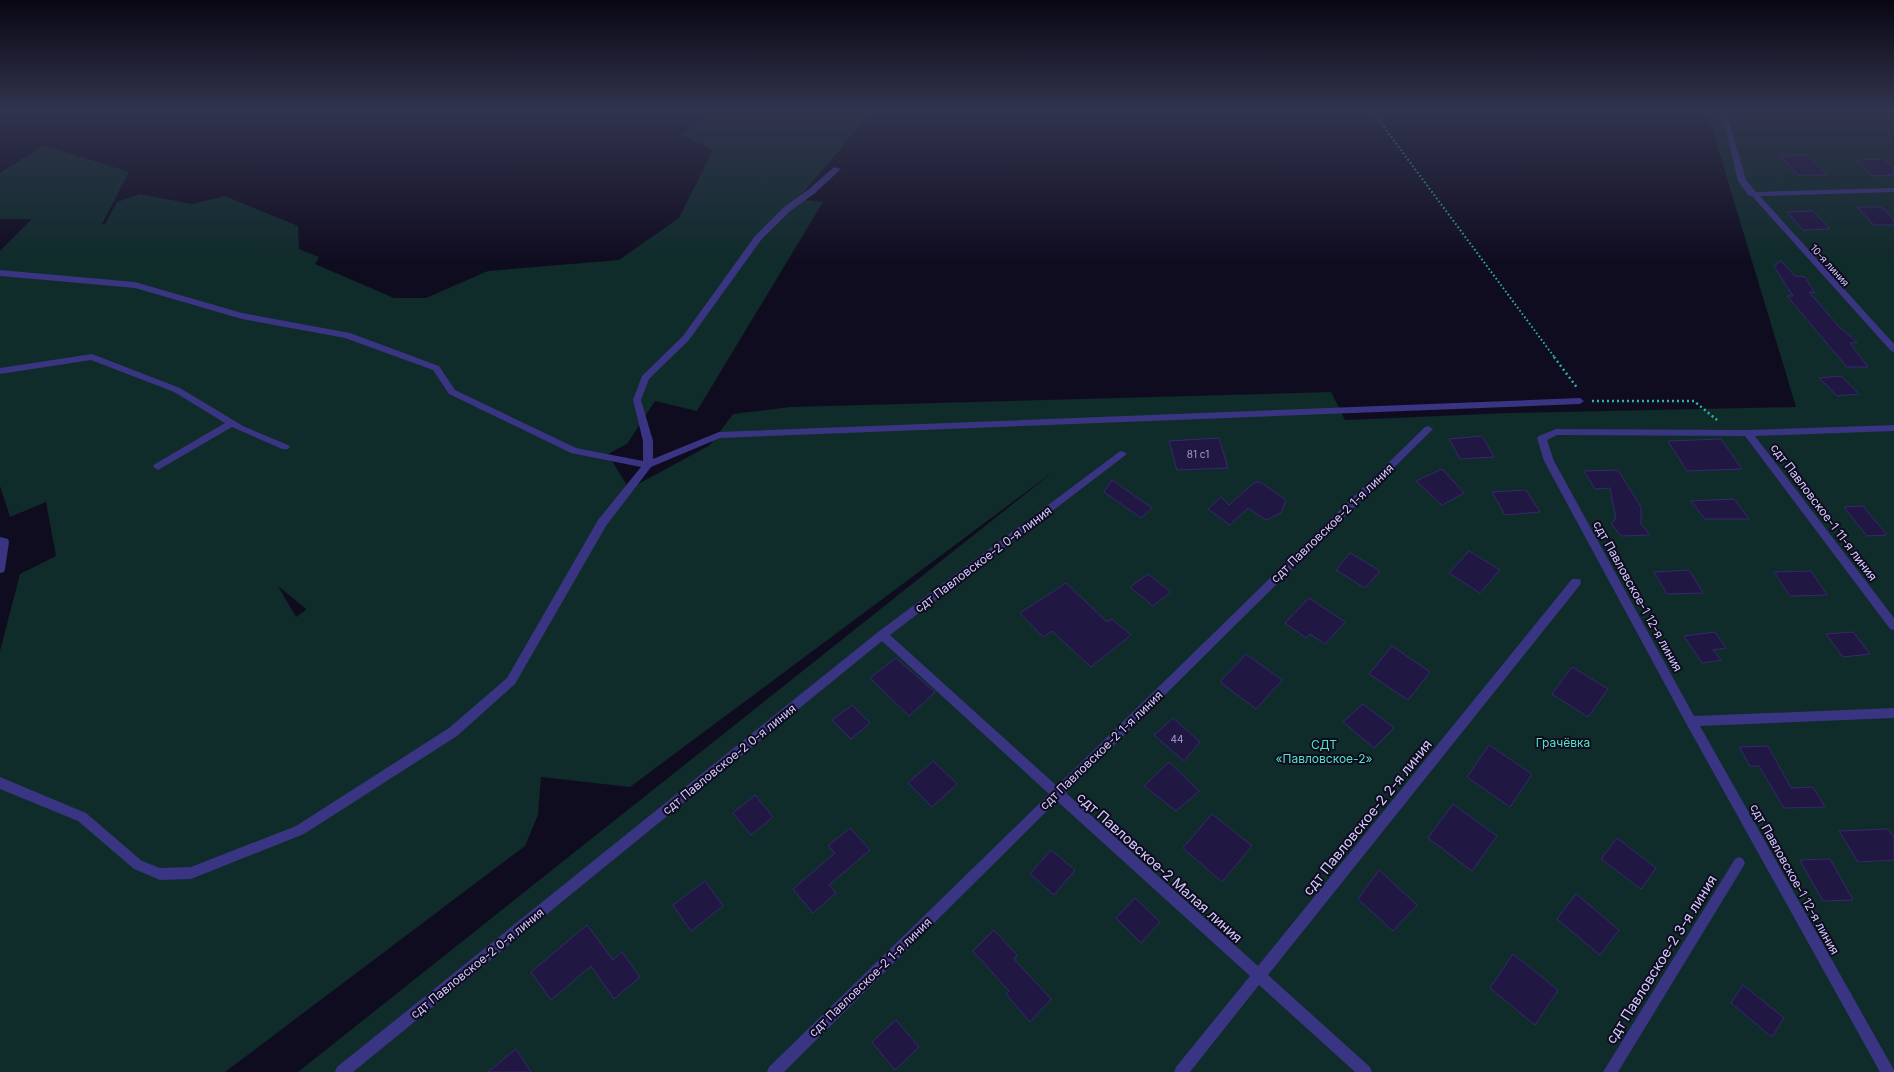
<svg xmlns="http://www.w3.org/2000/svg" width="1894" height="1072" font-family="Inter,sans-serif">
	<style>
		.green { fill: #0f2b2a; fill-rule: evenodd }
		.building { fill: #201742; stroke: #37286f }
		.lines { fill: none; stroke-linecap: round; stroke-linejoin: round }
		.path-far1 { stroke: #28b6af; stroke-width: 2; stroke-dasharray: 1.5 2.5; stroke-linecap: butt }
		.path { stroke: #28b6af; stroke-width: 2.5; stroke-dasharray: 2 3; stroke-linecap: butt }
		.minor { fill: #393582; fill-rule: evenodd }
		.labels { text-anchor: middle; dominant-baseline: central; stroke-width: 4; stroke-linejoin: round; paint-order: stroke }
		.far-street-label { font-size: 10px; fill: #d2cbff; stroke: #100c20 }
		.number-label { font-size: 10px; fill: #a69ed0 }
		.street-label { font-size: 12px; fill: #d2cbff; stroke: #100c20 }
		.park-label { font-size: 12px; fill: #53e3c1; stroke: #100c20 }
		.near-street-label { font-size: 14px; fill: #d2cbff; stroke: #100c20 }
	</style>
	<rect width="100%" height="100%" fill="#100c20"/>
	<path class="green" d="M716 111H870L863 122 798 199 823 202 697 411 655 401 627 444 608 454 629 489 710 445 733 414 790 407 1331 392 1345 420 1509 413 1796 407 1710 122 1702 111H1894V1072H298L1053 472 630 787 541 777 538 815 525 846 225 1072H0V651L20 574 56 556 46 502 10 517 0 486V375L3 371H0V251L32 219H0V173L44 145 129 172 102 224H105L117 202 140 194 192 204 225 196 298 226 299 249 319 257 315 264 394 298H426L488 271 619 260 679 218 713 150 680 135ZM278 586 306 609V610L296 617Z"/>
	<g class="building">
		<path d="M1808 155 1827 175H1798L1780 156Z"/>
		<path d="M1884 159 1894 168V175L1873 176 1857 160Z"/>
		<path d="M1857 207H1882L1894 220V225H1874Z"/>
		<path d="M1813 211 1830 229 1803 230 1787 212Z"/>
		<path d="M1781 261 1795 276 1805 277 1815 293 1809 292 1840 328 1857 342 1850 343 1868 367H1847L1787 296H1793L1774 266Z"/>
		<path d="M1841 376 1859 394 1837 396 1819 378Z"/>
		<path d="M1482 436 1494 457 1460 459 1449 439Z"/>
		<path d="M1219 438 1228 468 1177 470 1169 441Z"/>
		<path d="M1721 439 1742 469 1687 471 1668 441Z"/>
		<path d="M1442 469 1464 493 1442 505 1416 481Z"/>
		<path d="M1618 470 1641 507V524L1650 535 1621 536 1611 523 1616 519 1610 488 1595 489 1584 471Z"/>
		<path d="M1112 480 1152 508 1141 518 1104 492Z"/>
		<path d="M1255 482H1260L1286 500 1281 513 1266 520 1248 508 1230 525 1208 509 1221 497 1229 505Z"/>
		<path d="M1526 490 1540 512 1505 515 1492 492Z"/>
		<path d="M1734 499 1749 519H1705L1691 501Z"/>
		<path d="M1863 506 1887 535 1867 536 1844 507Z"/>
		<path d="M1469 551 1500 570 1480 593 1449 573Z"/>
		<path d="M1350 553 1380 571 1365 588 1336 570Z"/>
		<path d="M1689 570 1703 593 1667 594 1654 572Z"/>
		<path d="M1811 571 1827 595 1790 596 1774 572Z"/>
		<path d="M1148 574 1171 592 1153 606 1130 587Z"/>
		<path d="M1066 583 1107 622 1112 619 1131 635 1091 667 1052 631 1043 637 1020 613Z"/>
		<path d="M1309 598 1345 622 1325 644 1310 634 1306 638 1285 623Z"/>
		<path d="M1715 632 1726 648 1713 650 1721 660 1702 663 1684 636Z"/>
		<path d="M1853 632 1870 654 1843 657 1826 634Z"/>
		<path d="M1392 646 1430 672 1408 700 1369 674Z"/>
		<path d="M1246 654 1282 680 1256 709 1220 682Z"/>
		<path d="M896 658 935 692 909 716 870 678Z"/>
		<path d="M1572 667 1608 689 1588 717 1552 694Z"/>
		<path d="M1363 704 1394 728 1374 748 1343 722Z"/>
		<path d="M852 705 870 723 851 739 832 720Z"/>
		<path d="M1173 718 1200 742 1184 761 1154 735Z"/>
		<path d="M1489 745 1532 774 1510 807 1467 777Z"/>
		<path d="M1768 746 1791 788 1813 787 1825 807 1784 808 1759 766H1750L1739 747Z"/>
		<path d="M933 761 957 784 932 807 908 783Z"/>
		<path d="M1169 762 1199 791 1176 811 1144 786Z"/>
		<path d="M755 795 773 817 751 835 733 813Z"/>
		<path d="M1453 804 1497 836 1472 871 1428 838Z"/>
		<path d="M1212 814 1252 846 1222 882 1183 848Z"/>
		<path d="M850 828 870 850 829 885 836 893 813 913 793 889 835 853 828 846Z"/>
		<path d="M1888 829 1894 838V860L1858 862 1839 831Z"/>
		<path d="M1617 838 1656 868 1641 889 1601 859Z"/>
		<path d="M1051 850 1075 870 1054 895 1030 874Z"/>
		<path d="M1830 859 1853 900 1823 901 1800 860Z"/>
		<path d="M1379 870 1417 905 1393 931 1358 899Z"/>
		<path d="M705 881 723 906 691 931 673 905Z"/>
		<path d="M1576 894 1619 930 1600 955 1557 919Z"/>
		<path d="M1135 898 1160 922 1141 943 1116 918Z"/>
		<path d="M587 925 613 960 622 952 640 977 614 999 591 966 551 1000 531 972Z"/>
		<path d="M994 930 1017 955 1014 959 1051 999 1030 1022 1006 994 1009 991 973 951Z"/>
		<path d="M1513 954 1558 990 1535 1025 1490 988Z"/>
		<path d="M1743 985 1784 1018 1772 1037 1731 1003Z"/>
		<path d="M896 1020 919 1047 895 1070 872 1042Z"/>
		<path d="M516 1049 531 1072H488Z"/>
	</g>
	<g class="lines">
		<path class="path-far1" d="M1372 111 1555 358"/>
		<g class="path">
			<path d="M1554 357 1578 389"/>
			<path d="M1592 401H1694L1717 420"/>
		</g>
		<g class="minor">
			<path d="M1715 111H1722L1731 127 1746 180 1756 192 1894 188V192L1760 196 1894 344V352L1891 351 1752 196H1749L1738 181 1725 127Z"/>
			<path d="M834 167 841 169 815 193 789 212 761 240 689 340 649 379 641 400 653 441V459L719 432 1580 398 1584 401 1580 404 720 438 651 467 606 526 515 684 457 736 304 834 191 879 160 880 134 869 78 821 0 789V777L86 813 142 861 160 868 191 867 296 826 449 728 507 678 598 520 641 467 571 453 449 394 433 370 345 338 242 319 135 288 0 276V270L135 282 242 313 350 333 439 366 455 390 576 448 643 461V441L633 400 642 376 683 336 755 236 783 208 809 189Z"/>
			<path d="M92 354 180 388 243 426 288 445 290 447 288 449H282L232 427 158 470 155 468 153 466 155 464 225 423 174 392 91 360 0 374V368Z"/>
			<path d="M1894 425V431L1755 436 1894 618V630L1890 629 1745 436 1557 435 1547 440 1554 461 1694 716 1894 708V718L1700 726 1894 1070V1072H1880L1687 725 1544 461 1537 438 1539 436 1556 429 1748 430Z"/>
			<path d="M1428 426 1433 429 1431 431 1066 793 1258 966 1572 579H1580L1581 582 1580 585 1268 975 1370 1067 1372 1072H1355L1259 985 1190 1072H1174L1176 1067 1250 976 1057 801 784 1072H767L769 1067 1049 794 882 641 353 1072H335L337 1067 878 632 1119 452 1122 451 1127 454 890 635 1057 786 1425 427Z"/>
			<path d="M0 537 8 539 9 542 5 569 4 572 0 573Z"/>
			<path d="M1739 857 1743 859 1745 863 1743 867 1618 1072H1603L1735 859Z"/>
		</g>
	</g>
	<linearGradient id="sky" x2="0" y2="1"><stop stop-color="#090712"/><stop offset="0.42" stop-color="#31344e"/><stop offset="1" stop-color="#31344e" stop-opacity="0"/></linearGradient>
	<rect width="1894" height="262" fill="url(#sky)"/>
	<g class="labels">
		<g class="far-street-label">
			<text transform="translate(1830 265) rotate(48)">10-я линия</text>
		</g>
		<g class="number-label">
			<text x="1198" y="454">81 с1</text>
			<text x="1177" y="739">44</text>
		</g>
		<g class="street-label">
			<text transform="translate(1824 512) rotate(53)">сдт Павловское-1 11-я линия</text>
			<text transform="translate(1332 523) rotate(-44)">сдт Павловское-2 1-я линия</text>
			<text transform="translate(983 559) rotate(-37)">сдт Павловское-2 0-я линия</text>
			<text transform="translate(1638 596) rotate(61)">сдт Павловское-1 12-я линия</text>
			<text transform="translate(1101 750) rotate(-44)">сдт Павловское-2 1-я линия</text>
			<text transform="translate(729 759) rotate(-39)">сдт Павловское-2 0-я линия</text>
			<text transform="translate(1795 879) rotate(61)">сдт Павловское-1 12-я линия</text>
			<text transform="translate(477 963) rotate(-39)">сдт Павловское-2 0-я линия</text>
			<text transform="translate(870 977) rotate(-44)">сдт Павловское-2 1-я линия</text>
		</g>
		<g class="park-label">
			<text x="1563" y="742">Грачёвка</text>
			<text x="1324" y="744">СДТ<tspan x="1324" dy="14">«Павловское-2»</tspan></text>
		</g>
		<g class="near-street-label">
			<text transform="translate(1367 817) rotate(-51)">сдт Павловское-2 2-я линия</text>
			<text transform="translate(1160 867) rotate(42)">сдт Павловское-2 Малая линия</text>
			<text transform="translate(1661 959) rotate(-58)">сдт Павловское-2 3-я линия</text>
		</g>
	</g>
</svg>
